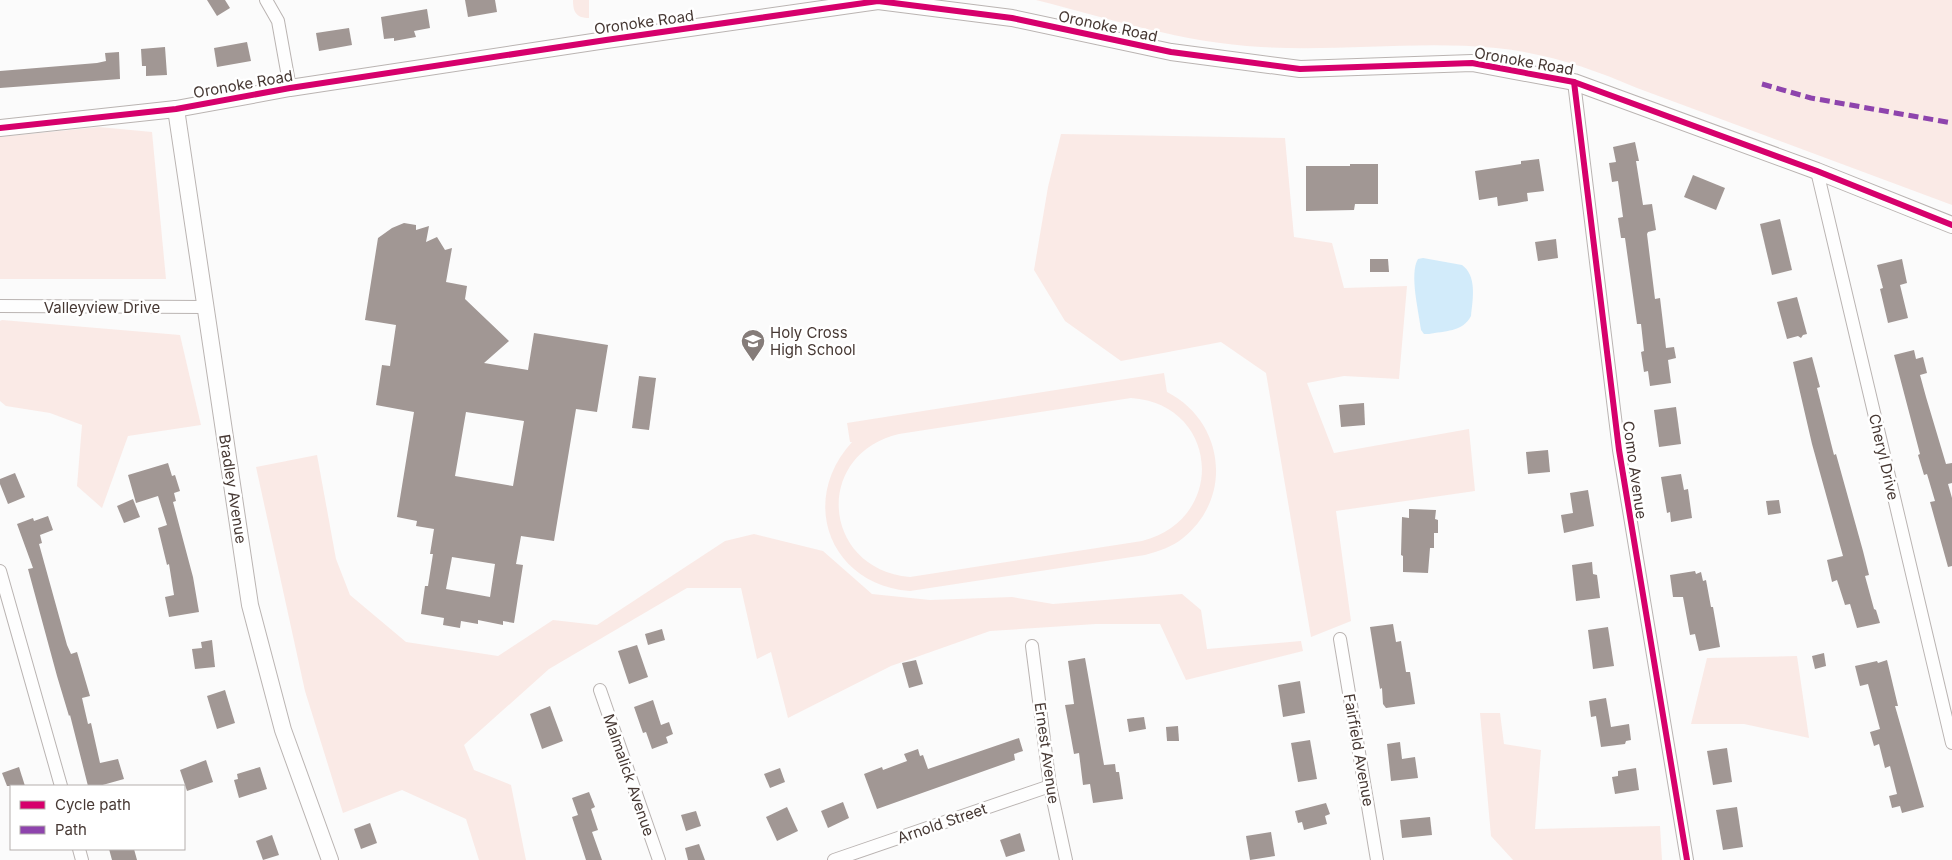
<svg xmlns="http://www.w3.org/2000/svg" width="1952" height="860" font-family="Inter,sans-serif">
	<style>
		.green { fill: #faeae6; fill-rule: evenodd }
		.water { fill: #d2ebfa }
		.building { fill: #a19794; fill-rule: evenodd }
		.lines { fill: none; stroke-linecap: round; stroke-linejoin: round }
		.minor-casing { stroke: #bab4b2; stroke-width: 14 }
		.tertiary-casing { stroke: #bab4b2; stroke-width: 18 }
		.minor { stroke: #fefefe; stroke-width: 12 }
		.tertiary { stroke: #fefefe; stroke-width: 16 }
		.quiet { stroke: #8e44ad; stroke-width: 5; stroke-dasharray: 10 5; stroke-linecap: butt }
		.cycleway-casing { stroke: #fff; stroke-width: 9 }
		.cycleway { stroke: #d6006c; stroke-width: 6 }
		.labels { text-anchor: middle; dominant-baseline: central; stroke-width: 5; stroke-linejoin: round; paint-order: stroke }
		.street-label { font-size: 15px; fill: #463833; stroke: #fff }
		.poi-label { font-size: 15px; fill: #463833; stroke: #fff; text-anchor: start }
	</style>
	<rect width="100%" height="100%" fill="#fbfbfb"/>
	<g class="green">
		<path d="M573 0H589V18C576 18 573 12 573 0Z"/>
		<path d="M1036 0H1952V205L1637 88C1591 68 1546 53 1496 48 1418 40 1339 52 1261 47 1185 43 1110 19 1036 0Z"/>
		<path d="M99 127 152 132 166 279H0V137Z"/>
		<path d="M1061 134 1285 138 1294 237 1332 243 1344 288 1407 286 1399 379 1344 376 1307 383 1334 453 1469 429 1475 491 1336 511 1351 621 1311 637 1266 373 1221 342 1121 361 1065 321 1034 270 1048 187Z"/>
		<path d="M2 320 180 335 201 425 128 436 102 508 77 486 82 425 50 413 6 406 0 401V321Z"/>
		<path d="M1164 373 1167 392C1224 421 1234 497 1183 538 1172 547 1159 551 1145 555L910 591C830 585 798 501 852 442H850L847 423ZM1131 398C1219 404 1228 519 1142 541L910 577C821 569 813 454 899 434Z"/>
		<path d="M317 455 336 559 350 595 406 642 498 656 553 620 597 625 725 541 754 534 823 551 872 594 930 600 1012 597 1053 604 1182 594 1201 610 1207 649 1301 641 1303 651 1186 680 1160 624H1096L990 631 891 666 788 718 771 652 757 659 741 588H687L549 669 464 745 474 770 511 785 526 860H479L466 819 402 790 343 813 305 691 256 467Z"/>
		<path d="M1797 656 1809 738 1744 724H1691L1707 658Z"/>
		<path d="M1480 713H1500L1504 744 1541 750 1535 829 1660 826 1662 860H1513L1491 836Z"/>
	</g>
	<path class="water" d="M1423 258 1462 265C1477 276 1473 298 1471 316 1463 332 1444 331 1429 334H1424L1421 330C1419 312 1409 274 1418 259Z"/>
	<g class="building">
		<path d="M207 0H225L230 8 217 16Z"/>
		<path d="M465 0H495L497 12 468 17Z"/>
		<path d="M427 9 430 28 414 31 416 37 394 41V38L384 39 381 17Z"/>
		<path d="M349 28 352 45 319 51 316 33Z"/>
		<path d="M247 42 251 61 217 67 214 48Z"/>
		<path d="M165 47 167 75 146 76V66H142L141 49Z"/>
		<path d="M119 52 120 79 0 88V71L97 63 106 61 105 53Z"/>
		<path d="M1635 142 1639 161H1636L1643 205 1652 204 1656 230 1648 232 1647 234 1655 299 1660 298 1666 348 1674 347 1676 358 1668 360 1671 383 1650 386 1648 371 1644 372 1641 352 1644 351 1641 324H1637L1625 238H1621L1618 218 1623 217 1618 181 1612 182 1609 163 1616 162 1613 147Z"/>
		<path d="M1539 159 1544 191 1527 193 1528 201 1517 203 1498 206 1497 197 1479 200 1475 171 1521 164V161Z"/>
		<path d="M1350 164H1378V204H1355L1354 210 1306 211V166H1350Z"/>
		<path d="M1693 175 1725 188 1716 210 1684 197Z"/>
		<path d="M1780 219 1792 270 1772 275 1760 224Z"/>
		<path d="M404 223 416 225V230L429 226 426 242 437 237 445 250 452 248 446 282 467 286 465 299 509 341 484 363 528 370 534 333 608 345 597 412 576 409 554 541 521 536 516 564 523 565 514 623 503 621V625L478 620V624L461 621 460 628 443 625 444 618 421 614 425 586H428L433 554H430L434 529 416 526 417 521 397 517 414 412 376 405 382 365 390 366 396 325 365 320 378 238 392 228ZM466 412 524 421 513 486 455 476ZM452 557 495 564 490 597 446 589Z"/>
		<path d="M1556 239 1558 258 1538 261 1535 242Z"/>
		<path d="M1370 259H1388L1389 272H1370Z"/>
		<path d="M1902 259 1907 283 1900 285 1908 318 1888 323 1880 289 1883 288 1877 265Z"/>
		<path d="M1797 297 1807 334 1803 335 1801 338 1798 336 1787 339 1777 302Z"/>
		<path d="M1914 350 1916 359 1923 357 1927 373 1920 375 1926 397 1946 464 1952 463V483L1948 484 1952 498V566L1948 567 1930 502 1935 501 1927 474 1924 475 1918 455 1920 454 1894 355Z"/>
		<path d="M1812 357 1820 387 1817 388 1834 455 1836 454 1863 551 1869 575 1865 576 1874 609 1876 610 1880 623 1857 628 1850 604 1845 605 1837 580 1832 582 1827 560 1843 556 1812 444 1793 362Z"/>
		<path d="M639 376 656 378 649 430 632 428Z"/>
		<path d="M1364 403 1365 425 1341 427 1339 405Z"/>
		<path d="M1676 407 1681 444 1659 447 1654 410Z"/>
		<path d="M1548 450 1550 472 1528 474 1526 452Z"/>
		<path d="M168 463 172 476 175 475 180 491 174 493 176 501 173 502 193 577 199 612 169 617 165 597 174 595 169 564 167 565 158 528 167 525 158 496 136 503 128 475Z"/>
		<path d="M15 473 25 497 8 504 0 484V479Z"/>
		<path d="M1681 474 1684 490 1688 489 1692 518 1671 522 1670 512 1667 513 1661 477Z"/>
		<path d="M1588 490 1594 526 1564 533 1561 515 1573 513 1570 493Z"/>
		<path d="M133 499 140 517 124 523 117 506Z"/>
		<path d="M1779 500 1781 513 1768 515 1766 501Z"/>
		<path d="M1409 509 1436 510 1435 519 1438 520V533H1434V548H1430L1428 573 1403 572V556L1401 555 1402 517 1409 518Z"/>
		<path d="M48 516 53 530 40 535 42 543 39 544 67 645 71 654 77 652 90 696 82 698 88 724 91 723 100 763 118 759 124 779 99 786H88L70 715 69 716 57 676 28 569 33 568 17 524 33 518 34 521Z"/>
		<path d="M1592 562 1593 574 1597 575 1600 598 1576 601 1572 565Z"/>
		<path d="M1695 571 1696 574 1701 572 1703 581 1706 580 1711 607H1713L1720 647 1699 651 1695 634 1690 635 1683 597H1673L1670 575Z"/>
		<path d="M1393 624 1396 642 1401 641 1406 672H1410L1415 704 1386 708 1383 704 1382 688 1380 689 1370 627Z"/>
		<path d="M1608 627 1614 666 1593 669 1588 630Z"/>
		<path d="M662 629 665 640 648 645 645 634Z"/>
		<path d="M212 640 215 667 195 669 192 649 202 648 201 642Z"/>
		<path d="M637 645 648 677 629 684 618 651Z"/>
		<path d="M1824 653 1826 666 1815 669 1812 656Z"/>
		<path d="M1085 658 1104 765 1115 764 1116 772H1119L1123 799 1093 803 1090 784 1083 785 1079 753 1074 754 1065 705 1074 704 1068 661Z"/>
		<path d="M916 660 923 684 909 688 902 663Z"/>
		<path d="M1887 660 1898 706H1895L1924 807 1902 813 1900 806 1892 808 1889 796 1897 794 1890 766 1885 768 1879 744 1874 746 1870 732 1880 729 1868 684 1860 686 1855 666 1877 661 1878 663Z"/>
		<path d="M1300 681 1305 713 1283 717 1278 685Z"/>
		<path d="M225 690 235 723 217 729 207 696Z"/>
		<path d="M1606 698 1611 727 1629 724 1631 740 1626 741 1625 744 1601 747 1596 716 1591 717 1589 701Z"/>
		<path d="M653 700 661 725 669 722 673 734 666 737 668 743 652 749 646 732 643 733 634 707Z"/>
		<path d="M550 706 563 741 542 749 530 714Z"/>
		<path d="M1144 717 1146 729 1129 732 1127 719Z"/>
		<path d="M1178 726 1179 741H1167L1166 727Z"/>
		<path d="M1019 738 1023 751 1014 754 1015 760 877 809 864 774 882 767 883 770 907 761 904 754 918 749 920 756 923 755 928 769Z"/>
		<path d="M1310 740 1317 779 1298 782 1291 743Z"/>
		<path d="M1400 742 1402 759 1415 757 1418 778 1391 781 1387 744Z"/>
		<path d="M1727 748 1732 782 1713 785 1707 751Z"/>
		<path d="M206 760 213 782 187 791 180 770Z"/>
		<path d="M19 767 25 786H7L2 773Z"/>
		<path d="M260 767 267 789 239 798 234 780 238 779 237 774Z"/>
		<path d="M780 768 785 782 770 788 764 774Z"/>
		<path d="M1636 768 1639 790 1615 794 1612 777 1618 776V771Z"/>
		<path d="M589 792 595 807 591 809 598 830 592 832 602 860H586L572 817 578 815 572 798Z"/>
		<path d="M843 802 849 818 828 828 821 811Z"/>
		<path d="M1326 803 1330 814 1325 816 1327 824 1304 830 1302 822 1298 823 1295 811Z"/>
		<path d="M787 807 798 831 777 841 766 817Z"/>
		<path d="M1737 807 1743 847 1723 850 1716 810Z"/>
		<path d="M696 811 701 826 686 831 681 815Z"/>
		<path d="M1430 817 1432 835 1402 838 1400 820Z"/>
		<path d="M370 823 377 843 361 849 354 829Z"/>
		<path d="M1271 832 1275 856 1250 860 1246 836Z"/>
		<path d="M1020 833 1025 851 1006 857 1000 840Z"/>
		<path d="M272 835 279 855 263 860 256 841Z"/>
		<path d="M699 844 705 860H688L685 848Z"/>
		<path d="M109 849H134L137 860H112Z"/>
	</g>
	<g class="lines">
		<g class="minor-casing">
			<g id="minor">
				<path d="M266 0 278 21 290 88"/>
				<path d="M1574 82 1619 450 1687 860"/>
				<path d="M1817 171 1952 743"/>
				<path d="M0 306 205 307"/>
				<path d="M0 571 61 786"/>
				<path d="M1340 639 1377 860"/>
				<path d="M1032 646 1050 786 1066 860"/>
				<path d="M600 690 659 860"/>
				<path d="M79 849 82 860"/>
				<path d="M834 860 1050 786"/>
			</g>
		</g>
		<g class="tertiary-casing">
			<g id="tertiary">
				<path d="M176 109 250 605 283 730 330 860"/>
				<path d="M0 128 176 109 290 88 606 40 878 1 1012 18 1171 52 1300 69 1472 63 1574 82 1817 171 1952 225"/>
			</g>
		</g>
		<use href="#minor" class="minor"/>
		<use href="#tertiary" class="tertiary"/>
		<path class="quiet" d="M1762 84 1811 98 1952 123"/>
		<g class="cycleway-casing">
			<g id="cycleway">
				<path d="M1574 82 1619 450 1687 860"/>
				<path d="M0 128 176 109 290 88 606 40 878 1 1012 18 1171 52 1300 69 1472 63 1574 82 1817 171 1952 225"/>
			</g>
		</g>
		<use href="#cycleway" class="cycleway"/>
	</g>
	<defs>
		<g id="school-pin" transform="scale(1.25)"><path d="M0 17L-7.5 6A9.5 9.5 0 1 1 7.5 6Z" fill="#857c79" stroke="#fff"/><path d="M0-5L7-2L0 1L-7-2ZM-4 1L0 2.5L4 1V4Q0 6-4 4Z" fill="#fff"/></g>
	</defs>
	<g fill-rule="evenodd">
		<use href="#school-pin" x="753" y="341"/>
	</g>
	<g class="labels">
		<g class="street-label">
			<text transform="translate(644 22) rotate(-8)">Oronoke Road</text>
			<text transform="translate(1108 26) rotate(12)">Oronoke Road</text>
			<text transform="translate(1524 61) rotate(10)">Oronoke Road</text>
			<text transform="translate(243 84) rotate(-10)">Oronoke Road</text>
			<text x="102" y="307">Valleyview Drive</text>
			<text transform="translate(1884 457) rotate(77)">Cheryl Drive</text>
			<text transform="translate(1635 470) rotate(82)">Como Avenue</text>
			<text transform="translate(233 489) rotate(81)">Bradley Avenue</text>
			<text transform="translate(1359 750) rotate(80)">Fairfield Avenue</text>
			<text transform="translate(1047 753) rotate(82)">Ernest Avenue</text>
			<text transform="translate(629 775) rotate(71)">Malmalick Avenue</text>
			<text transform="translate(942 823) rotate(-19)">Arnold Street</text>
		</g>
		<g class="poi-label">
			<text x="770" y="332">Holy Cross<tspan x="770" dy="17">High School</tspan></text>
		</g>
	</g>
	<rect x="10" y="785" width="175" height="65" fill="#ffffff" stroke="#b5afad"/>
	<rect x="20" y="801" width="25" height="8" fill="#d6006c" stroke="#b5afad"/>
	<text x="55" y="810" font-size="15" fill="#463833">Cycle path</text>
	<rect x="20" y="826" width="25" height="8" fill="#8e44ad" stroke="#b5afad"/>
	<text x="55" y="835" font-size="15" fill="#463833">Path</text>
</svg>
